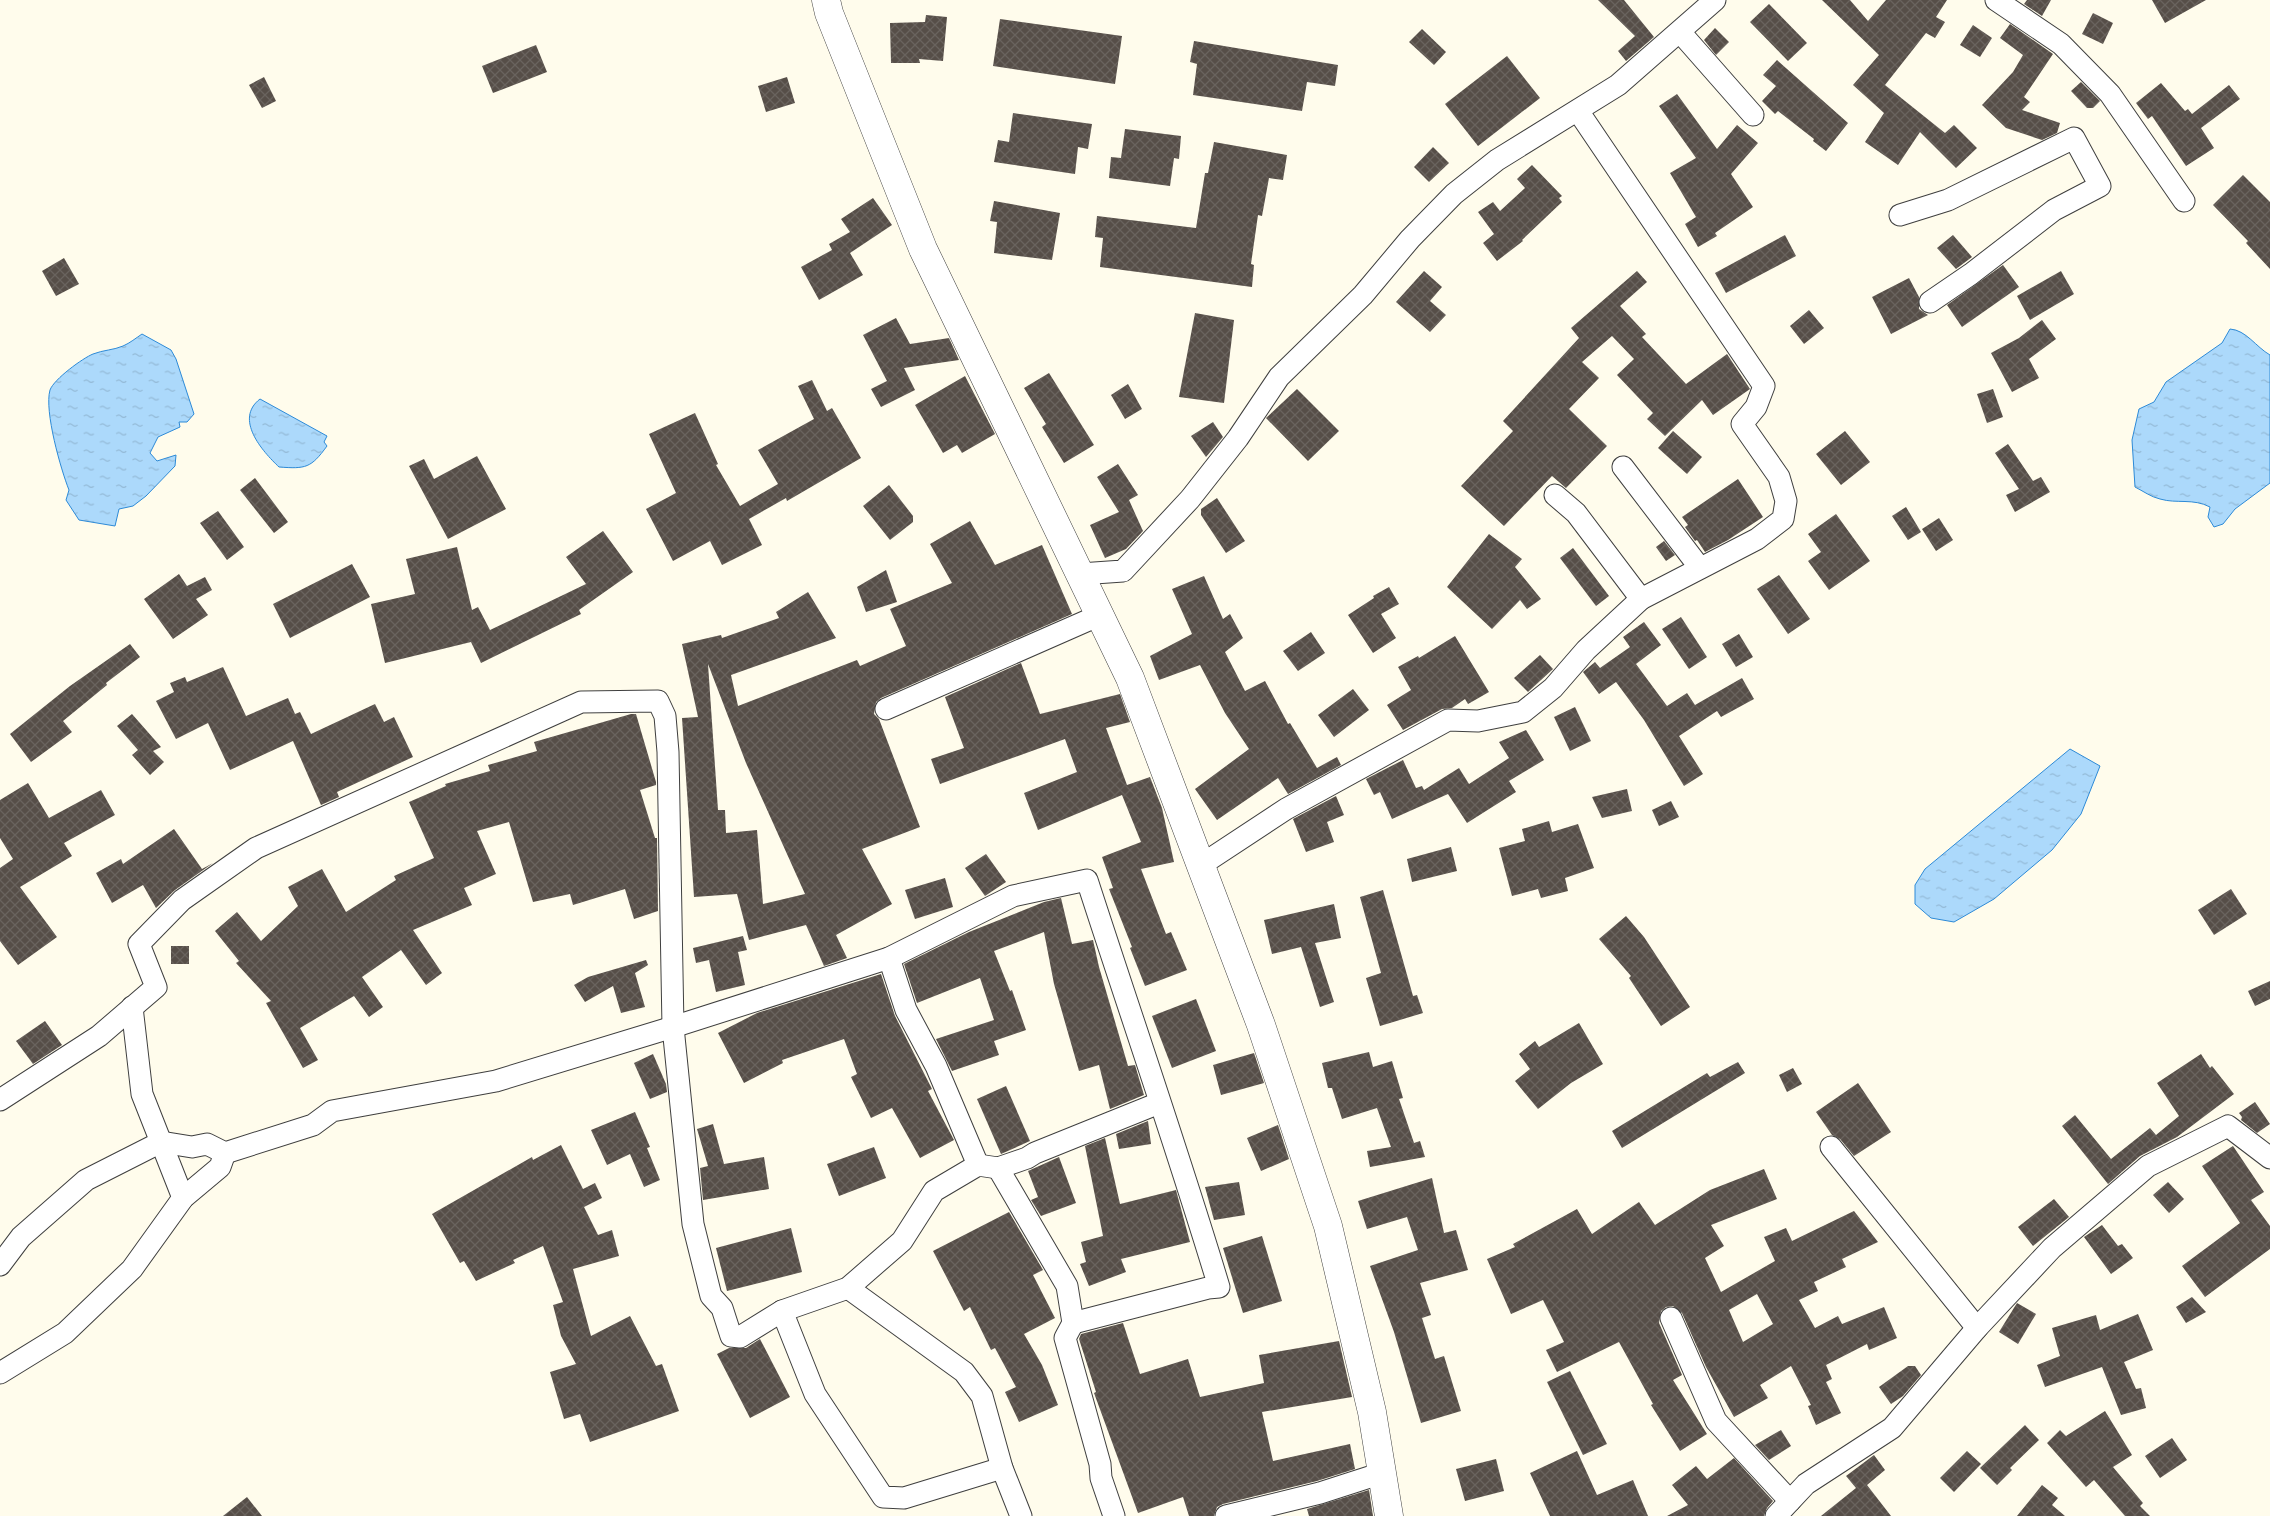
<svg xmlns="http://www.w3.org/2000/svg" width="2270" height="1516" font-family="Bitter,serif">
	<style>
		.water { fill: url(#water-ripples); stroke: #2d8ad7 }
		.building { fill: url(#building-cross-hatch); fill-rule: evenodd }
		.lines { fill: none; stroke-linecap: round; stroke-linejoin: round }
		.minor-casing { stroke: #3f3f3f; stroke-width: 23 }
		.tertiary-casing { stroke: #3f3f3f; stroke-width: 29 }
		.minor { stroke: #fff; stroke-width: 21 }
		.tertiary { stroke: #fff; stroke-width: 28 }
	</style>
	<defs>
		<pattern id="water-ripples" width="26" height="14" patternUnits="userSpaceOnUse" patternTransform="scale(1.25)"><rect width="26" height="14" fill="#acd9fb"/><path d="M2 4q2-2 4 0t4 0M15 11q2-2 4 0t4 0" fill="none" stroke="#93b9d6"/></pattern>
		<pattern id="building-cross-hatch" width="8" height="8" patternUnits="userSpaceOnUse" patternTransform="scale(1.25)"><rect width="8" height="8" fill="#564e48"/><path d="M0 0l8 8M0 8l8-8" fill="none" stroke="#69635e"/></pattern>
	</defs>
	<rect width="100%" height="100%" fill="#fffcec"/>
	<g class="water">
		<path d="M2230 329C2246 330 2256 347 2270 355V483L2235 509 2223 524 2214 527 2208 517 2210 507C2193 498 2177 504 2160 499 2151 497 2143 491 2135 487L2132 440 2139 409 2154 402 2166 382 2222 343Z"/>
		<path d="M142 334 171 350 176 359 194 414 187 422H179L180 427 158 437 150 453 157 461 176 455 175 466 146 496 133 506 119 509 115 526 79 520 66 500 69 490C61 470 44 411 50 390 54 379 83 358 93 354 103 350 114 350 123 346 130 343 136 338 142 334Z"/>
		<path d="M260 399 327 436 324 442 327 446C311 468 306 469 279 467 262 451 234 419 260 399Z"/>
		<path d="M2070 749 2100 766 2081 814 2052 850 1994 899 1954 922 1931 918 1915 904V885L1925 869Z"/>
	</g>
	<g class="building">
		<path d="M1598 0H1624L1654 37 1626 61 1618 51 1635 36Z"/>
		<path d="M1822 0H1850L1868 21 1886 0H1947L1936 17 1945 22 1935 38 1926 33 1885 85 1945 133 1954 125 1977 148 1956 168 1920 132 1898 165 1865 142 1884 113 1853 85 1879 55Z"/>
		<path d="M2027 0H2051L2042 16 2024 4Z"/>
		<path d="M2152 0H2206L2165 23Z"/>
		<path d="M1769 4 1807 43 1788 61 1750 22Z"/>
		<path d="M2093 13 2113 23 2103 44 2082 34Z"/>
		<path d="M926 15 947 17 943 61 919 59 920 63H891L890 23 925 22Z"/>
		<path d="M1000 19 1122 36 1115 84 993 66Z"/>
		<path d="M2010 24 2053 54 2024 97 2030 102 2022 110 2060 123 2057 133 2042 140 2006 128 1982 105 2013 72 2023 55 2000 38Z"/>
		<path d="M1973 25 1992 38 1980 57 1960 45Z"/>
		<path d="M1715 28 1729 42 1716 55 1704 40Z"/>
		<path d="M1422 29 1446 52 1434 65 1409 42Z"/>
		<path d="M1194 41 1338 65 1335 86 1307 82 1302 111 1193 95 1197 64 1190 62Z"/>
		<path d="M536 45 547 72 493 93 482 66Z"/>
		<path d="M1507 56 1540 98 1478 146 1445 104Z"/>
		<path d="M1777 60 1848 123 1826 151 1813 141 1814 139 1778 111 1775 114 1762 101 1776 86 1763 75Z"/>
		<path d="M264 77 276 101 262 108 249 85Z"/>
		<path d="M787 77 795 103 766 112 758 86Z"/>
		<path d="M2081 82 2100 101 2093 108H2087L2071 91Z"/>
		<path d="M2161 83 2185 111 2188 109 2192 114 2229 85 2240 99 2201 128 2214 148 2186 166 2152 116 2148 119 2136 103Z"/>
		<path d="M1677 94 1717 149 1737 125 1758 143 1731 174 1753 207 1715 233 1717 236 1698 247 1685 224 1696 217 1670 173 1696 158 1659 106Z"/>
		<path d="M1013 113 1092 124 1088 149 1078 147 1075 174 994 162 998 140 1009 142Z"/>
		<path d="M1125 129 1181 136 1179 159 1174 158 1170 186 1109 178 1111 157 1121 158Z"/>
		<path d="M1214 142 1287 155 1283 180 1269 178 1262 216 1258 215 1251 264 1254 265 1252 287 1100 267 1103 238 1095 237 1097 216 1196 228 1205 173H1208Z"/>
		<path d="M1433 147 1449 163 1429 182 1414 167Z"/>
		<path d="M1532 165 1562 196 1559 198 1562 202 1522 240 1523 241 1497 261 1483 243 1494 234 1478 212 1493 202 1500 211 1525 188 1517 179Z"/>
		<path d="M2243 175 2270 202V269L2246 243 2248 241 2213 205Z"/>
		<path d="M873 198 892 225 850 253 863 275 819 300 801 267 832 250 829 244 850 232 841 219Z"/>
		<path d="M994 201 1060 213 1052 260 994 253 997 222 990 221Z"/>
		<path d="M1785 235 1796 256 1726 293 1715 273Z"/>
		<path d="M1953 235 1972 257 1956 269 1937 248Z"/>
		<path d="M64 258 79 284 56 296 42 271Z"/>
		<path d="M2003 265 2019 287 1962 327 1947 305Z"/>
		<path d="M1424 271 1442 287 1430 301 1446 315 1430 332 1396 302Z"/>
		<path d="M1637 271 1647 282 1620 306 1646 334 1642 337 1686 384 1727 354 1750 389 1713 415 1702 400 1665 436 1647 419 1653 413 1617 375 1634 359 1612 336 1582 362 1599 378 1569 409 1607 446 1566 488 1552 476 1504 526 1461 486 1513 431 1503 421 1579 338 1571 328Z"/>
		<path d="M2061 271 2074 294 2030 320 2017 296Z"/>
		<path d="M1909 278 1919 297V309L1928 315 1891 334 1872 297Z"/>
		<path d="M1809 310 1824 328 1804 344 1790 326Z"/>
		<path d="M1195 313 1234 320 1224 403 1179 397Z"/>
		<path d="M896 318 910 344 949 338 959 360 904 368 915 390 881 407 871 389 887 381 863 335Z"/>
		<path d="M2042 320 2056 339 2029 359 2039 378 2012 392 1991 353 2019 338Z"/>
		<path d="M1049 373 1094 445 1064 463 1042 427 1046 424 1024 388Z"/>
		<path d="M965 376 995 434 962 453 957 445 943 453 915 405Z"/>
		<path d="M812 380 827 411 832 408 861 458 787 501 786 498 749 519 762 545 722 565 710 541 673 561 646 509 676 493 649 434 695 413 718 464 716 465 740 506 778 484 758 450 814 419 798 386Z"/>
		<path d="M1128 384 1142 409 1125 419 1111 395Z"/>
		<path d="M1297 389 1339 431 1308 461 1266 418Z"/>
		<path d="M1993 389 2003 417 1987 423 1977 394Z"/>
		<path d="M1213 422 1223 437 1206 457 1191 436Z"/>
		<path d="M1673 431 1702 457 1687 474 1658 448Z"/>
		<path d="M1845 431 1870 462 1841 485 1816 454Z"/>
		<path d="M2008 444 2033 481 2041 477 2050 492 2015 512 2006 495 2019 489 1995 453Z"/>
		<path d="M477 456 506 509 448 539 409 466 424 459 434 479Z"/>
		<path d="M1118 464 1138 495 1129 500 1143 531 1126 549 1105 558 1090 525 1119 512 1097 477Z"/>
		<path d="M255 478 288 522 274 533 240 490Z"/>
		<path d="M1738 479 1763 517 1728 540 1705 552 1697 540 1695 541 1685 527 1688 525 1682 517Z"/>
		<path d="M889 485 913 516V522L890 540 863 506Z"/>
		<path d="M1217 498 1245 541 1226 553 1201 515V509Z"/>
		<path d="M1906 507 1921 532 1908 540 1892 516Z"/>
		<path d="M218 511 244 547 227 560 200 523Z"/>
		<path d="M1836 514 1870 561 1829 590 1808 561 1821 552 1808 534Z"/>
		<path d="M1939 518 1953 540 1936 551 1922 529Z"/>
		<path d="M970 521 995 565 1042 545 1072 614 881 698 876 702 874 714 879 719 920 827 862 849 892 904 836 935 847 958 824 966 806 925 749 940 737 894 694 897 682 718 698 717 682 644 721 635 722 638 779 618 776 612 808 592 836 638 731 675 738 706 857 660 860 666 906 646 890 609 952 583 930 544ZM708 664 746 763 805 894 763 904 757 830 726 833 725 810H718Z"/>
		<path d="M603 531 633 572 579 610 581 614 481 663 471 642 385 663 371 604 415 594 406 559 457 547 472 610 478 607 490 630 586 584 566 557Z"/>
		<path d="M1489 534 1522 559 1515 567 1541 599 1527 609 1520 600 1492 629 1447 587Z"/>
		<path d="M1664 541 1675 555 1666 561 1656 547Z"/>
		<path d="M1573 548 1609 596 1596 606 1560 558Z"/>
		<path d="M352 564 370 597 290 638 273 604Z"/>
		<path d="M886 570 897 602 866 612 857 587Z"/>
		<path d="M179 574 187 586 205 577 212 590 196 599 208 615 173 639 144 599Z"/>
		<path d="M1779 575 1810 619 1788 634 1757 589Z"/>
		<path d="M1204 576 1223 619 1230 614 1243 638 1225 652 1245 691 1265 681 1288 724 1290 723 1317 768 1337 757 1341 765 1288 794 1278 778 1217 820 1195 789 1249 749 1225 713 1200 665 1159 680 1150 656 1192 634 1172 589Z"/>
		<path d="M1389 587 1399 604 1381 614 1396 638 1373 653 1348 615 1374 598 1373 596Z"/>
		<path d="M1681 617 1707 657 1689 669 1662 629Z"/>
		<path d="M1644 622 1661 645 1636 664 1667 706 1687 693 1695 705 1742 678 1754 699 1721 717 1717 711 1679 736 1703 774 1684 786 1644 720 1616 682 1599 694 1583 672 1595 662 1600 668 1630 647 1623 637Z"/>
		<path d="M1311 632 1325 653 1298 671 1283 651Z"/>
		<path d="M1739 634 1753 657 1736 667 1722 644Z"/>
		<path d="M1455 636 1489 692 1468 704 1465 699 1452 708 1442 709 1403 730 1387 705 1411 690 1398 667 1418 656 1419 658Z"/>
		<path d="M130 644 140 657 106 683 107 685 63 721 72 732 31 762 10 734 70 686Z"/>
		<path d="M1540 655 1553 669 1528 692 1514 678Z"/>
		<path d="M1021 663 1040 714 1120 694 1130 722 1106 728 1127 785 1150 777 1162 808 1174 862 1141 869 1166 934 1171 932 1187 970 1145 986 1130 948 1132 947 1109 889 1113 888 1102 857 1141 842 1122 795 1038 830 1024 793 1077 772 1065 739 940 784 931 759 964 748 945 697Z"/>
		<path d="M223 667 246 716 288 698 295 714 300 712 311 734 375 704 384 722 394 717 413 757 337 792 339 797 321 805 293 741 230 770 208 723 176 739 156 701 174 692 170 683 185 677 187 682Z"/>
		<path d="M1353 689 1369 710 1334 737 1318 715Z"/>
		<path d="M1575 707 1591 741 1570 751 1554 717Z"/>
		<path d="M132 714 161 747 153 751 164 762 150 775 132 755 138 750 117 726Z"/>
		<path d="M631 714H636L656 782V785L640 790 655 838H657L658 911 634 919 625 889 573 905 570 894 533 902 509 822 477 831 496 874 464 888 472 905 413 930 442 973 426 985 401 950 362 977 383 1007 369 1017 354 996 300 1028 318 1060 303 1068 266 1003 271 1001 236 963 239 961 215 931 237 912 261 941 298 906 288 887 322 869 346 912 396 880 394 876 434 858 409 802 446 786 445 784 490 771 488 765 537 751 534 742Z"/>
		<path d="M1526 730 1544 760 1509 781 1516 792 1467 823 1448 794 1392 819 1380 792 1374 795 1366 779 1403 760 1416 788 1422 786 1424 790 1459 768 1469 784 1509 758 1499 742Z"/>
		<path d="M28 783 49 818 101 790 115 815 64 843 72 856 20 887 57 937 18 965 0 941V868L13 859 0 838V800Z"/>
		<path d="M1627 789 1632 811 1602 818 1592 797Z"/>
		<path d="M1336 796 1344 815 1327 822 1334 842 1306 852 1293 819Z"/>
		<path d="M1671 801 1679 817 1659 826 1652 810Z"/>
		<path d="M1549 821 1552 832 1578 824 1594 868 1565 878 1568 891 1541 898 1538 889 1512 896 1499 848 1525 841 1522 829Z"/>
		<path d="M174 829 202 869 213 863 175 890 156 908 143 885 112 903 96 873 121 859 123 864Z"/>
		<path d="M1451 847 1457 871 1412 882 1407 859Z"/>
		<path d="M986 854 1006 882 985 896 965 868Z"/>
		<path d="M945 878 953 907 915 919 905 890Z"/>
		<path d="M2231 889 2247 914 2214 935 2198 910Z"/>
		<path d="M1383 890 1413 996 1417 995 1423 1013 1380 1026 1366 978 1381 973 1360 897Z"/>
		<path d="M1061 898 1072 944 1093 940 1099 967 1128 1066 1135 1065 1144 1095 1110 1109 1099 1065 1079 1071 1054 984 1044 932 994 951 1010 991 1012 990 1026 1030 994 1041 999 1055 952 1071 936 1039 994 1020 980 978 917 1003 904 964 969 932 1044 902Z"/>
		<path d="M1334 904 1341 938 1315 943 1334 1002 1320 1007 1301 947 1272 954 1264 920Z"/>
		<path d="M1626 916 1644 937 1690 1007 1661 1026 1629 978 1631 976 1599 939Z"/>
		<path d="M743 936 747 950 738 952 745 985 716 992 709 960 696 963 693 948Z"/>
		<rect x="171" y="946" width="18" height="18"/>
		<path d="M646 960 648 965 635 973 645 1007 621 1013 613 986 585 1002 574 985 588 977Z"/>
		<path d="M881 974 895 1016 932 1089 928 1091 954 1140 920 1158 892 1108 871 1118 851 1077 857 1074 844 1039 782 1060 783 1063 744 1083 718 1033 757 1013Z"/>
		<path d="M2270 981V999L2255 1006 2248 991Z"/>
		<path d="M1196 999 1216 1051 1172 1068 1152 1016Z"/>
		<path d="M45 1021 62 1045 33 1064 16 1041Z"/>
		<path d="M1579 1023 1603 1064 1571 1083 1538 1109 1515 1081 1530 1069 1519 1054 1535 1041 1539 1047Z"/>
		<path d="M1369 1052 1373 1067 1392 1061 1403 1098 1399 1099 1414 1143 1420 1141 1425 1157 1370 1167 1367 1151 1391 1147 1377 1108 1342 1119 1332 1088H1328L1322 1063Z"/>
		<path d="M1254 1053 1264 1083 1221 1095 1213 1065Z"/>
		<path d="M653 1054 666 1084 667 1092 650 1099 634 1063Z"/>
		<path d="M2201 1054 2210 1068 2212 1066 2234 1094 2177 1137 2140 1156 2108 1184 2062 1126 2075 1115 2111 1159 2150 1128 2156 1135 2179 1116 2157 1083Z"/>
		<path d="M1738 1062 1745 1073 1622 1148 1612 1131 1707 1073 1710 1077Z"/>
		<path d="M1793 1068 1802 1084 1787 1092 1779 1075Z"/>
		<path d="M1858 1083 1891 1132 1854 1156 1840 1139 1832 1135 1816 1112Z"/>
		<path d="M1006 1086 1030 1141 1001 1154 977 1099Z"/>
		<path d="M2255 1102 2270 1124 2257 1133 2241 1120 2242 1117 2239 1113Z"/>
		<path d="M635 1112 650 1147 647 1148 660 1180 644 1187 630 1154 607 1165 591 1130Z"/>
		<path d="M1148 1121 1151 1144 1119 1149 1116 1134Z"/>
		<path d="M713 1124 724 1164 764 1157 769 1189 703 1200 700 1168 708 1166 697 1129Z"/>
		<path d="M1278 1125 1289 1159 1261 1171 1247 1138Z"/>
		<path d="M1105 1138 1120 1204 1176 1190 1190 1242 1121 1259 1126 1272 1089 1286 1080 1264 1086 1262 1081 1242 1103 1236 1085 1146Z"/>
		<path d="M561 1145 583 1189 595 1183 602 1198 584 1207 598 1235 612 1230 619 1256 573 1269 591 1336 630 1316 656 1366 662 1364 679 1411 590 1442 580 1414 564 1419 550 1372 576 1364 561 1336 553 1305 563 1302 543 1246 513 1260 515 1263 476 1281 464 1261 460 1263 432 1214 532 1157 533 1160Z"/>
		<path d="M2233 1146 2264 1192 2251 1200 2270 1226V1249L2205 1297 2182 1266 2240 1223 2202 1166Z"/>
		<path d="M874 1147 886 1178 839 1196 827 1164Z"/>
		<path d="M1059 1157 1076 1203 1041 1216 1031 1200 1038 1197 1028 1171Z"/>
		<path d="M1764 1169 1777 1199 1711 1225 1724 1246 1705 1258 1721 1292 1775 1261 1764 1237 1786 1228 1792 1241 1854 1211 1878 1242 1842 1259 1846 1267 1814 1282 1818 1291 1799 1300 1815 1328 1838 1316 1842 1324 1884 1307 1897 1338 1869 1350 1867 1344 1826 1365 1832 1379 1826 1382 1841 1413 1816 1425 1808 1406 1811 1405 1791 1366 1760 1385 1768 1398 1734 1417 1706 1367 1682 1313 1673 1306 1666 1307 1661 1311 1659 1323 1682 1375 1673 1380 1707 1434 1680 1451 1651 1405 1653 1404 1619 1342 1557 1372 1546 1350 1564 1342 1543 1300 1511 1314 1487 1259 1515 1247 1513 1244 1577 1209 1592 1234 1639 1202 1655 1225 1710 1190ZM1757 1294 1773 1324 1743 1342 1729 1310Z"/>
		<path d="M1432 1178 1444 1233 1456 1230 1468 1270 1420 1283 1431 1315 1422 1318 1435 1359 1444 1356 1461 1411 1421 1423 1394 1332 1370 1266 1418 1250 1407 1217 1367 1229 1358 1201Z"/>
		<path d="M1239 1182 1245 1215 1214 1220 1205 1187Z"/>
		<path d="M2168 1182 2184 1199 2169 1213 2153 1195Z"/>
		<path d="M2054 1199 2069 1217 2033 1246 2018 1227Z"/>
		<path d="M1009 1212 1043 1270 1033 1275 1055 1318 1024 1334 1042 1365 1058 1405 1019 1422 1005 1392 1016 1387 995 1348 991 1350 970 1307 964 1311 933 1251Z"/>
		<path d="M2102 1225 2118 1246 2122 1244 2133 1258 2111 1274 2084 1237Z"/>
		<path d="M791 1228 802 1272 727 1291 716 1248Z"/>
		<path d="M1262 1236 1282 1301 1243 1313 1223 1248Z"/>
		<path d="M2192 1297 2206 1312 2186 1323 2176 1307Z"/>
		<path d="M2017 1303 2036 1314 2018 1344 1999 1332Z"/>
		<path d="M2138 1314 2153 1350 2124 1362 2136 1389 2141 1388 2146 1408 2121 1415 2102 1367 2045 1387 2037 1365 2060 1356 2052 1328 2096 1315 2100 1330Z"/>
		<path d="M1123 1323 1140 1374 1188 1359 1200 1397 1264 1383 1259 1355 1339 1341 1352 1397 1262 1412 1273 1461 1350 1444 1355 1469 1317 1481 1223 1504 1217 1507 1214 1516H1189L1183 1497 1138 1513 1094 1393 1096 1392 1079 1339 1081 1334Z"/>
		<path d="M760 1339 790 1397 750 1418 717 1354 729 1348H746Z"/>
		<path d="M1908 1366H1915L1921 1375 1903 1396 1891 1404 1879 1387Z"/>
		<path d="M1570 1371 1607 1444 1583 1455 1547 1382Z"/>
		<path d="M2105 1411 2132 1455 2113 1467 2143 1503 2140 1506 2150 1516H2125L2094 1480 2086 1487 2047 1443 2060 1430 2066 1436Z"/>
		<path d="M2025 1425 2039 1440 2010 1468 2012 1470 1997 1485 1980 1468Z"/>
		<path d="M1781 1430 1791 1446 1769 1460 1755 1445Z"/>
		<path d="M2172 1438 2187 1460 2160 1478 2145 1456Z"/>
		<path d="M1577 1451 1597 1495 1633 1480 1648 1516H1550L1530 1473Z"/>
		<path d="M1967 1451 1981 1464 1954 1492 1940 1478Z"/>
		<path d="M1874 1455 1885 1470 1867 1485 1891 1516H1821L1856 1488 1846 1476Z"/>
		<path d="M1734 1458 1773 1501 1767 1508 1764 1516H1667L1688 1505 1672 1485 1696 1466 1707 1479Z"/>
		<path d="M1496 1459 1504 1491 1465 1501 1456 1469Z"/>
		<path d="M2042 1485 2058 1498 2052 1505 2065 1516H2017Z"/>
		<path d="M1369 1490 1373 1516H1309L1307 1509Z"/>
		<path d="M247 1497 262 1516H223Z"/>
	</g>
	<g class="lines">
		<g class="minor-casing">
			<g id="minor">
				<path d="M1996 0 2061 44 2110 94 2184 201"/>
				<path d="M1680 32 1753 115"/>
				<path d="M1900 215 1948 200 2074 138 2100 186 2054 210 1971 274 1930 302"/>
				<path d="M1623 467 1700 568"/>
				<path d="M1555 495 1576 513 1641 599"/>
				<path d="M1080 574 1123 571 1190 499 1238 438 1279 377 1363 295 1410 239 1454 194 1497 160 1618 85 1715 0"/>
				<path d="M886 709 1100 615"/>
				<path d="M1201 865 1286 809 1448 720 1478 721 1523 712 1553 688 1586 650 1641 599 1757 539 1783 519 1786 501 1779 477 1742 424 1756 407 1764 386 1578 111"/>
				<path d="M889 958 906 1010 936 1066 978 1165"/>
				<path d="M132 1007 142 1094 183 1198"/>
				<path d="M0 1100 99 1036 156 987 139 944 182 900 256 848 581 702 658 701 665 716 668 752 673 1027 693 1224 711 1296 722 1308 731 1336 740 1337 782 1311 848 1288 902 1241 934 1191 978 1165 998 1168 1027 1158 1035 1153 1159 1103"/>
				<path d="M1831 1147 1977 1328"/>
				<path d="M998 1168 1067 1286 1073 1323 1065 1338 1100 1464 1101 1478 1114 1516"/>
				<path d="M0 1265 21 1237 86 1180 161 1142 192 1147 207 1144 225 1153 313 1125 332 1111 496 1081 673 1027 889 958 1013 896 1087 880C1131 1016 1178 1151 1219 1287L1208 1288 1073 1323"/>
				<path d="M848 1288 964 1372 982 1396 1002 1468 1021 1516"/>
				<path d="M782 1311 815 1394 883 1497 904 1498 1002 1468"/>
				<path d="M1671 1318 1716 1421 1790 1501"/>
				<path d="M0 1373 65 1333 132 1269 183 1198 220 1167 225 1153"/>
				<path d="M1226 1516 1320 1493 1382 1473"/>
				<path d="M1776 1516 1806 1484 1892 1428 1977 1328 2052 1248 2148 1166 2228 1126 2270 1158"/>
			</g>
		</g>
		<g class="tertiary-casing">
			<path id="tertiary" d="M826 0 829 13 923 249 1130 678 1261 1025 1328 1226 1372 1412 1389 1516"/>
		</g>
		<use href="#minor" class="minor"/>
		<use href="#tertiary" class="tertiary"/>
	</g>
</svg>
